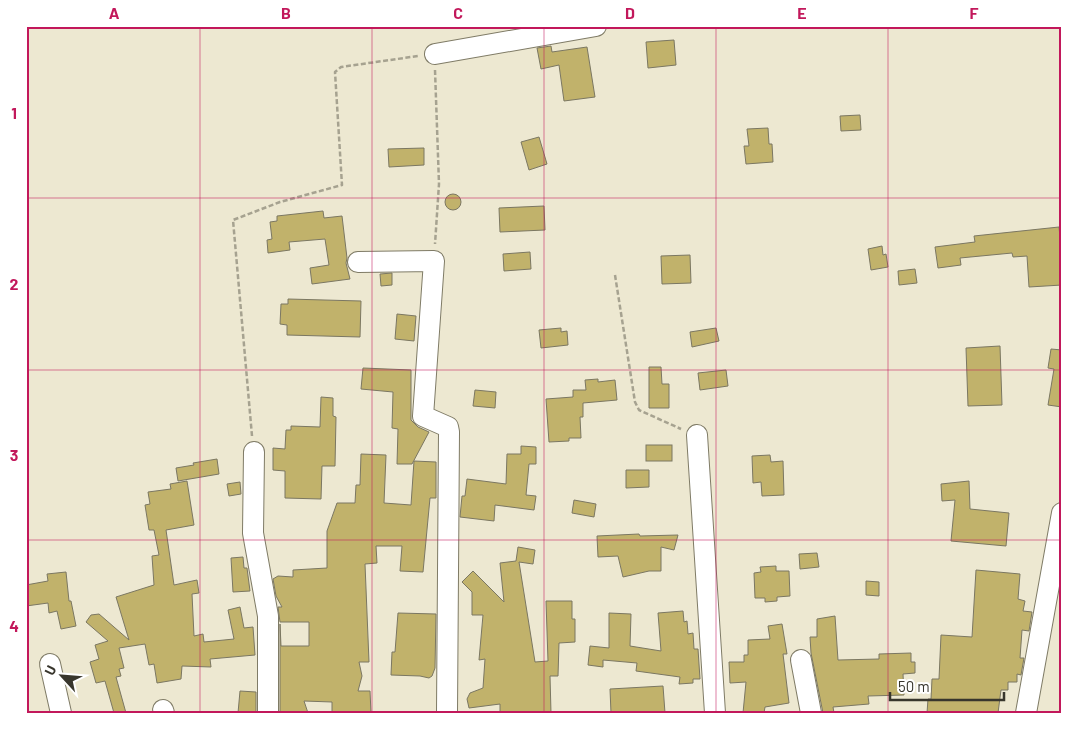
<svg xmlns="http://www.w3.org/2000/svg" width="1088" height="739" font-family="Barlow,sans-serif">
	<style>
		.building { fill: #c1b26b; stroke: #7b7762 }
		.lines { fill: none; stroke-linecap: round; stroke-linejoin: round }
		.minor-casing { stroke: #7f7b66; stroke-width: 22 }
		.path { stroke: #a6a290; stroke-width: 2.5; stroke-dasharray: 5 2.5; stroke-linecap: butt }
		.minor { stroke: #fff; stroke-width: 20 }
		.grid { fill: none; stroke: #c2185b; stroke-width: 1; stroke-opacity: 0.55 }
		.neatline { fill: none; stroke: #c2185b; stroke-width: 2 }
		.grid-label { font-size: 16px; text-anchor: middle; font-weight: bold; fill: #c2185b }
	</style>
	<rect width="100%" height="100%" fill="#ede8d1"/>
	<g class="building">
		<path d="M674 40 676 65 648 68 646 42Z"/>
		<path d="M551 46 552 52 587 47 595 97 564 101 559 65 541 69 537 48Z"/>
		<path d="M860 115 861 130 841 131 840 116Z"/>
		<path d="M768 128 769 144H772L773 162 746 164 744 146H749L747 129Z"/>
		<path d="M539 137 547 164 529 170 521 142Z"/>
		<path d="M424 148V165L389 167 388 149Z"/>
		<circle cx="453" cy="202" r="8"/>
		<path d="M544 206 545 230 500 232 499 208Z"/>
		<path d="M323 211 324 218 342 216 347 258 346 263 350 279 312 284 310 268 329 265 325 239 289 242 290 250 268 253 267 240 272 239 270 222 277 221V216Z"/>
		<path d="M1059 227 1062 257V285L1029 287 1027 256 1013 257 1012 253 960 258 961 265 938 268 935 247 975 242 974 236Z"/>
		<path d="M882 246 883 255 886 254 888 267 871 270 868 249Z"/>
		<path d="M530 252 531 269 504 271 503 254Z"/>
		<path d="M690 255 691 283 662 284 661 256Z"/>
		<path d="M915 269 917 283 899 285 898 271Z"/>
		<path d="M392 273V285L381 286 380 274Z"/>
		<path d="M288 299 361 301 360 337 287 335V325L280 324 281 304H288Z"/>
		<path d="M397 314 416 316 414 341 395 339Z"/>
		<path d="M561 328V332L567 331 568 345 541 348 539 330Z"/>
		<path d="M716 328 719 341 692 347 690 332Z"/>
		<path d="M1000 346 1002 405 968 406 966 348Z"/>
		<path d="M1051 349 1062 350V407L1048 405 1054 369 1048 368Z"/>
		<path d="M649 367H661L662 384H669V408H649Z"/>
		<path d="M363 368 411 370V420L418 427 429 432 412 464H397L398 429 392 428 393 392 361 389Z"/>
		<path d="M726 370 728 386 700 390 698 373Z"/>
		<path d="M598 379V382L615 380 617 400 583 403V417H580L581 438H569V441L549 442 546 399 573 397V390H586L585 380Z"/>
		<path d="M475 390 496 392 495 408 473 406Z"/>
		<path d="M321 397 333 398V416L336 417 335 466H322L321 499 285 498V471L273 470V448L285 449 286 430H291V426L320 427Z"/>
		<rect x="646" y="445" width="26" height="16"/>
		<path d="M521 446 536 447V464H529L526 495 536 496 534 510 495 505 494 521 460 517 462 496H465L467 479 506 484 507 454H521Z"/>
		<path d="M361 454 386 455 384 503 411 505 414 461 436 462V498H430L423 572 400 571 402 546H376L377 563 365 564 369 662H359L362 676 358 691H370L371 713H332V702L304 701 308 713H280V624L281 646H309V622H280L278 607H282L276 596 273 579 278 576 293 577V570L327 568V531L337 503H355L356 485H360Z"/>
		<path d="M770 455 771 462 783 461 784 495 762 496 761 482 753 483 752 456Z"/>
		<path d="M217 459 219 474 178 481 176 468 194 465 193 463Z"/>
		<path d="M626 470H649V487L626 488Z"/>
		<path d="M187 481 194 525 166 530 174 585 197 580 199 593 192 594 194 636 203 634 204 642 234 639 228 610 240 607 244 628 253 627 255 655 210 659 211 667 182 666 181 679 157 683 154 664 149 665 145 644 119 648 124 668 119 669 121 676 116 677 126 713H114L105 681 96 683 90 662 99 659 95 645 108 641 86 622 91 615 99 614 129 640 116 597 154 585 152 556 159 555 154 530H149L145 505 150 504 148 492 171 489 170 484Z"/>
		<path d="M969 481 970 509 1009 513 1006 546 951 541 955 500 942 501 941 484Z"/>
		<path d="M240 482 241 494 229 496 227 484Z"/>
		<path d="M574 500 596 504 594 517 572 513Z"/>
		<path d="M639 534 640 536 678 535 674 550 661 547V571H649L623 577 618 556 598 557 597 536Z"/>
		<path d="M518 547 535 550 533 564 519 562 535 662 548 661 546 601H572V619H575V642L559 643 558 676H550L551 713H500V704L469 708 467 699 470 693 483 688 485 659 479 660 483 615H472V592L462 582 473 571 504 602 500 563 516 561Z"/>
		<path d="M817 553 819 567 800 569 799 554Z"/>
		<path d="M243 557 244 568H247L250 591 233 592 231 558Z"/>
		<path d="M776 566V571H789L790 596 777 597V601L765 602V598H755L754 573 761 572 760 567Z"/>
		<path d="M976 570 1020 574 1018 599 1025 601 1023 611 1032 612 1029 631 1022 630 1020 658H1024L1021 675 1017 674V682H1008V690H1001L998 713H927L928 699H931L932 679H939L941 635 972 637Z"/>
		<path d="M66 572 69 601H71L76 626 61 629 57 611 49 613 48 603 26 606V585L48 581 47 574Z"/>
		<path d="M866 581 879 582V596L866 595Z"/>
		<path d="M683 611 684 622 687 621 688 634 693 633 694 649H698L700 679H693V683L679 684 680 677 636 671 637 663 603 660V667L588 665 590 646 609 648V613L631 614 630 646 661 651 658 613Z"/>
		<path d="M398 613 436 614 435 668 432 676 429 678 420 676 391 675 392 652H395Z"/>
		<path d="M835 616 838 660 879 659V654L911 653V662H915V673L903 674 904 695 868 696 869 704 833 707 834 713H823L811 653 810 637H817V619Z"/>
		<path d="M782 624 787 654H783L789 703 765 707 764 713H743L746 682 730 683 729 662H744V655H748V640L770 639 768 626Z"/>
		<path d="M663 686 665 713H611L610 689Z"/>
		<path d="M240 691 256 692V713H238Z"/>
	</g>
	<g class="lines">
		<g class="minor-casing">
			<g id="minor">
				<path d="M435 54 596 26"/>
				<path d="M358 262 434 261 423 416 448 427 449 432 447 713"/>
				<path d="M697 435 715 713"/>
				<path d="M254 452 253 533 268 616V713"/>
				<path d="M801 660 811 713"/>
				<path d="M50 664 61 713"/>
				<path d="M163 710 164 713"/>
				<path d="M1026 713 1062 513"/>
			</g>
		</g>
		<g class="path">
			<path d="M435 70 439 184 435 244"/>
			<path d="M615 275 635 402 639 410 681 429"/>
			<path d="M252 436 233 220 280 202 342 185 335 72 341 67 418 56"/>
		</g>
		<use href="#minor" class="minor"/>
	</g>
	<path class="grid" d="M200 26V713M372 26V713M544 26V713M716 26V713M888 26V713M26 198H1062M26 370H1062M26 540H1062"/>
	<rect width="1088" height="739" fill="none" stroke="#ffffff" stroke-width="55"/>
	<g transform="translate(62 676) rotate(296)" stroke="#ffffff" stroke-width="4" paint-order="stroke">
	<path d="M0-4L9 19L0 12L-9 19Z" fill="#38362d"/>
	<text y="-8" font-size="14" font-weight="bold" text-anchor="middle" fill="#38362d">U</text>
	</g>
	<path d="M890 692v8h114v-8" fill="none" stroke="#38362d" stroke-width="2.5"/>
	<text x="898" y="692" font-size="15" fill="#38362d" stroke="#ffffff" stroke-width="4" paint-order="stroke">50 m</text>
	<rect x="28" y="28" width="1032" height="684" class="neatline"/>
	<g class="grid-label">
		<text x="114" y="19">A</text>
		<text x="286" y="19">B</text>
		<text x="458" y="19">C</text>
		<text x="630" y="19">D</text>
		<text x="802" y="19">E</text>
		<text x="974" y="19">F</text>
		<text x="14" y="119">1</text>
		<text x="14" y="290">2</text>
		<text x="14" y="461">3</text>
		<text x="14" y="632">4</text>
	</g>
</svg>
